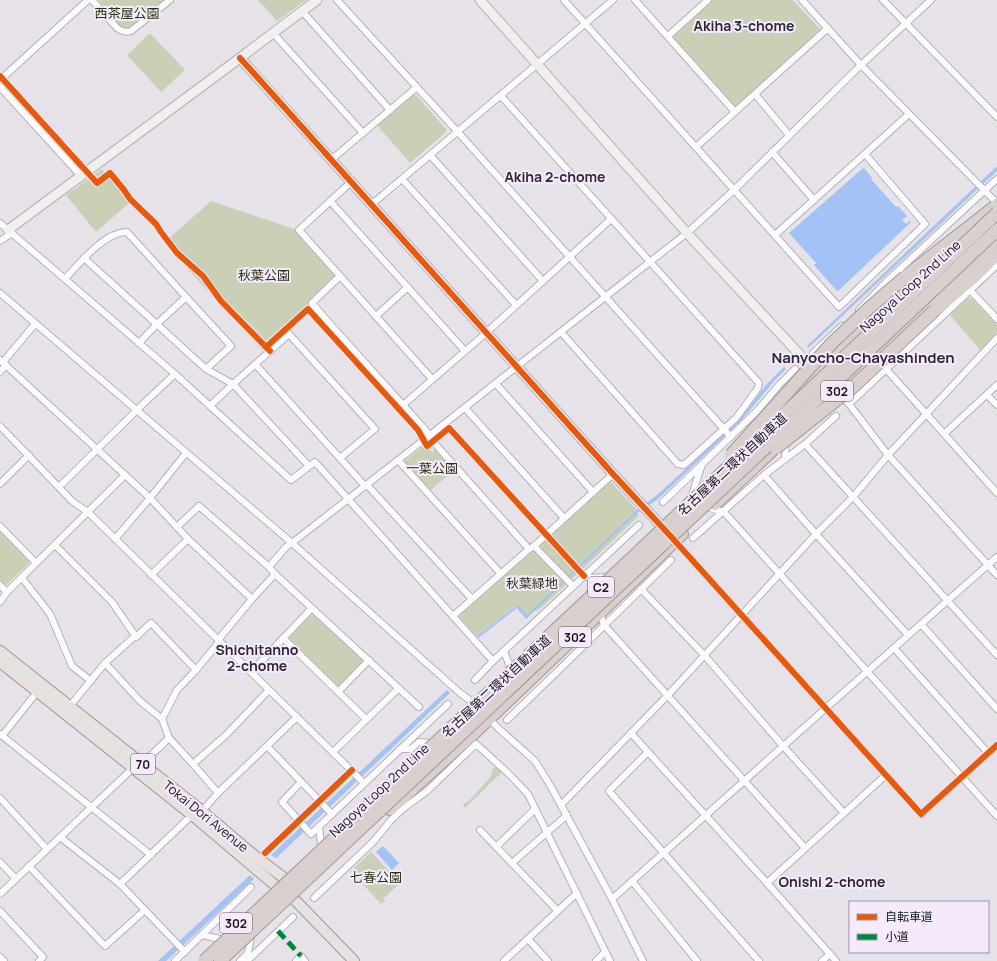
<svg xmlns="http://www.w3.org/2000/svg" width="997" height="961" font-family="Manrope,'Noto Sans JP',sans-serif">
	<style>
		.green { fill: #cad0b8 }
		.water { fill: #a4c2f5 }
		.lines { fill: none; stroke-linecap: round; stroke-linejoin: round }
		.street-casing { stroke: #b7b2b9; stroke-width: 8 }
		.secondary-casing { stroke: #b7b2b9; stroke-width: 11 }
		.primary-casing { stroke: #a39897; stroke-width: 12 }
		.highway-casing { stroke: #a39897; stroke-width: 14 }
		.street { stroke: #fbfafc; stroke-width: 6 }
		.secondary { stroke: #f1eeed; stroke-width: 9 }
		.primary { stroke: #e6e1df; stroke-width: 10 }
		.highway { stroke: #d8d0cc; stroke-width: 12 }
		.highway-bridge-casing { stroke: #a39897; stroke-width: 14; stroke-linecap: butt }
		.highway-bridge { stroke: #d8d0cc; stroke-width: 12 }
		.quiet { stroke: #00873e; stroke-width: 5; stroke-dasharray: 10 5; stroke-linecap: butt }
		.cycleway-casing { stroke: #f5eafc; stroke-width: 8 }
		.cycleway { stroke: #e8590c; stroke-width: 6 }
		.labels { text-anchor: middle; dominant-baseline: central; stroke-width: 4; stroke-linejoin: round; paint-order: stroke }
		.shield { fill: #f5eafc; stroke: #5c565f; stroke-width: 1 }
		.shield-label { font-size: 12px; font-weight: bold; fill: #1a161c }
		.park-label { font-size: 13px; fill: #2b3411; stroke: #f5eafc }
		.street-label { font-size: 13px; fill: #1a161c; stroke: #f5eafc }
		.neighbourhood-label { font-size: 14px; font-weight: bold; fill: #302835; stroke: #f5eafc }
		.quarter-label { font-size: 15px; font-weight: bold; fill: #302835; stroke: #f5eafc }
	</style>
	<rect width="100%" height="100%" fill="#e7e1ea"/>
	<g class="green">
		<path d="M98 0H167L150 14 129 28 126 29 123 28 119 26Z"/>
		<path d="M258 0H306L277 21Z"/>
		<path d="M713 0H793L820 29V32L737 106H734L674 38V35Z"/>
		<path d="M150 33 185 70 161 92 127 55Z"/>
		<path d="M413 95H416L446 129V132L410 163 377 125Z"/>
		<path d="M102 169 129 203 96 232 66 195Z"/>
		<path d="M211 201 294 229 335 275 307 304 311 310 264 352 164 243Z"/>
		<path d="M968 298H971L997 325V333L981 351 950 315Z"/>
		<path d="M425 445 432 452 436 449 454 470 431 490 404 462Z"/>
		<path d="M609 480 637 510 639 516 539 610 534 611 526 615 517 605 477 636 460 618V613L530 551 539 545Z"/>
		<path d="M0 532 29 560 28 564 6 585 4 584 0 580Z"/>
		<path d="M312 614H315L363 659 364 662 340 686H337L291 641 290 637Z"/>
		<path d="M496 767 502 771V772L465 808 463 806 464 804 471 799 486 782 488 780 492 774V770Z"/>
		<path d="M371 852 400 883 383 899 385 901 381 904 351 871Z"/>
	</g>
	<g class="water">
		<path d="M997 166V171L808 348 807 346Z"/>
		<path d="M864 168 872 178 871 179 896 207 898 206 907 216 902 220 906 224 911 220 910 223 838 291H837L814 265 816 263 789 233 862 169Z"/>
		<path d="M784 367 786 369 775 380 740 422 658 499 637 513 526 619 517 608 478 638 477 636 518 605 527 615 636 511 656 496 738 421 766 385Z"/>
		<path d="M447 690 450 693 276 858 271 855Z"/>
		<path d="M383 846 399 863 392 870 376 852Z"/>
		<path d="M250 875 254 879 166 961H158Z"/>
	</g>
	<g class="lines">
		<g class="street-casing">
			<g id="street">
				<path d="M92 0 117 28C122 31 125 33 131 31L170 0"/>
				<path d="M337 0 457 131 731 437"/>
				<path d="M564 0 839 307 925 224 865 154"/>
				<path d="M635 0 735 112"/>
				<path d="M802 0 861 65 994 200"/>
				<path d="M883 0 997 117"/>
				<path d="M302 11 390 110"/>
				<path d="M273 33 363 133"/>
				<path d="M668 36 708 0"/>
				<path d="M0 80 88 0"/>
				<path d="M0 87 81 176"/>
				<path d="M755 94 789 135"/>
				<path d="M501 96 759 383 758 388 736 418 684 465 678 464 561 332"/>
				<path d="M696 147 828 28"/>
				<path d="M772 152 814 200"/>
				<path d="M430 155 543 281"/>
				<path d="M331 160 417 87"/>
				<path d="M402 179 516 305"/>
				<path d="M351 182 299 230 432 379"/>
				<path d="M330 201 465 351"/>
				<path d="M371 205 613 0"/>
				<path d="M0 223 175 374 291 480 315 462 493 661"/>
				<path d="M775 235 909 114"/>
				<path d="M0 241 12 233"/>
				<path d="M84 258 206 369 233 384 309 466"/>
				<path d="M340 276 312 303 332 326 430 435 436 445 529 549"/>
				<path d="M65 279C80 263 104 232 127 232L186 297 231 346 206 369"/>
				<path d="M970 290 997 319"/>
				<path d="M0 293 292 543 460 693 474 703 477 705"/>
				<path d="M859 310 887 281 997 179"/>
				<path d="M376 316 408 287"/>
				<path d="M139 343 157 324 186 297"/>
				<path d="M813 353 842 326"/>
				<path d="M0 360 150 498 188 539 252 599"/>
				<path d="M3 362 35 324"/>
				<path d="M255 364 365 486"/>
				<path d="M886 369 997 493"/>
				<path d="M0 372 6 365"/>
				<path d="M496 384 593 492"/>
				<path d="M987 395 997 405"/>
				<path d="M839 396 849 404 888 455 997 575"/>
				<path d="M849 404 997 265"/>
				<path d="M403 405 486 333 611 219"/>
				<path d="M210 406 233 384 289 334 375 429 340 458"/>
				<path d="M465 408 564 518"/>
				<path d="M0 426 73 502 88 512 364 783"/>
				<path d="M944 434 997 385"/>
				<path d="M805 444 997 655"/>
				<path d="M785 459 786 441"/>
				<path d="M398 460 501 574"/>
				<path d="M764 475 816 534 908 635"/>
				<path d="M0 484 29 455"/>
				<path d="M367 485 472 599"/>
				<path d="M59 487 144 403 175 374"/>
				<path d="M692 495 702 464"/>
				<path d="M663 502 757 411 779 385 795 369"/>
				<path d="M710 508 724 512 997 816"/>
				<path d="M0 526 36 563"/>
				<path d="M177 527 199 506 269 567"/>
				<path d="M693 538 764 475 805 444 836 416"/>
				<path d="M115 539 150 498 186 453"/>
				<path d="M675 541 921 814 997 745"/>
				<path d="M55 545 112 602 136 637 151 623 196 670"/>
				<path d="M534 546 573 586"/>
				<path d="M275 574 419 707"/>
				<path d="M151 575 188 539"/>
				<path d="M584 576 592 578 604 577"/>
				<path d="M22 578 50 614 72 666 91 681"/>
				<path d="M0 585 7 592"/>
				<path d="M641 589 705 656 783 746 844 813"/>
				<path d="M0 602 7 592 125 475"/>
				<path d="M600 613 604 625 805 848"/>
				<path d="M453 616 529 549 534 546 613 474"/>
				<path d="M921 624 997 709"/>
				<path d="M283 638 366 719"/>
				<path d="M218 640 252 599 275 574 269 567 286 547 292 543 430 435 605 297 687 233 734 190 861 65 931 0"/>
				<path d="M894 648 988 753"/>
				<path d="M504 651 510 667"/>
				<path d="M105 663 140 701 162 719 169 738 193 764 218 793"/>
				<path d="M251 672 312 608"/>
				<path d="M475 680 493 661 639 525"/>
				<path d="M338 692 369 660"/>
				<path d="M70 706 105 663 135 636"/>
				<path d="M488 718 498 728 535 761 550 785 612 899 643 961"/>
				<path d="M162 719 177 690 196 670 220 641"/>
				<path d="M507 720 563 666 671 560"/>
				<path d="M0 734 151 855"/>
				<path d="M2 736 37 692"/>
				<path d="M267 746 332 814"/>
				<path d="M400 749H411L419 742 430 743"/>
				<path d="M333 752 399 688"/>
				<path d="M648 752 767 883"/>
				<path d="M142 764 169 738"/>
				<path d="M193 764 226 735 269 690"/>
				<path d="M301 782 282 802 311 834 448 704"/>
				<path d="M0 798 47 849"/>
				<path d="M561 805 631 733"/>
				<path d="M202 811 218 793 297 717"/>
				<path d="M319 826 321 844"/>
				<path d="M480 830 558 911"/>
				<path d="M60 837 120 884 185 952"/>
				<path d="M496 847 535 809"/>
				<path d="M0 862 16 879"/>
				<path d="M512 863 567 815"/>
				<path d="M29 866 105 946 145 910"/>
				<path d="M632 881 697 961"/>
				<path d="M120 884 192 815"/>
				<path d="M0 894 133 768"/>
				<path d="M314 898 373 842 392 819 405 807 427 791 476 744 508 773 528 794 610 961"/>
				<path d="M612 899 826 708 997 557"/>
				<path d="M0 911 43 957 39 961"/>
				<path d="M202 935 220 939"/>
				<path d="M528 939 548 961"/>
				<path d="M0 957 4 961"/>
				<path d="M175 961 251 887"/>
				<path d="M240 961 248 953 251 937"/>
				<path d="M247 961 293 917"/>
				<path d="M296 961 301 956 305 961"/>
				<path d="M504 961 577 893"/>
				<path d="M596 961 605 952"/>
				<path d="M759 961 609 791 648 752 631 733 668 695 816 534 853 497 888 455 997 338"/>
				<path d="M822 961 830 954"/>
				<path d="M836 961 767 883 886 775"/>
			</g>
		</g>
		<g class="secondary-casing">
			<g id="secondary">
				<path d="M480 0 687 233 814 370"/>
				<path d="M240 58 613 474 667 532"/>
				<path d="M8 230 240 58 317 0"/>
			</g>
		</g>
		<g class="primary-casing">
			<g id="primary">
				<path d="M0 651 202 811 255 856 284 878 289 889"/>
				<path d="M0 662 192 815 276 886 292 897 354 961"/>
			</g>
		</g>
		<g class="highway-casing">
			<g id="highway">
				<path d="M905 277 997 205"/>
				<path d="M935 310 975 276 997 254"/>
				<path d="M797 394 817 374 858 331 929 270"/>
				<path d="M815 411 997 239"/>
				<path d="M715 504 782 441"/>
				<path d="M390 809 474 733 682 534"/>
			</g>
		</g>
		<use href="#street" class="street"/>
		<use href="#secondary" class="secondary"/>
		<use href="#primary" class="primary"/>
		<use href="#highway" class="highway"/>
		<g class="highway-bridge-casing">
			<g id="highway-bridge">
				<path d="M776 448 854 386 935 310"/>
				<path d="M731 455 832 343 869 308 905 277"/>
				<path d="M204 961 652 539 997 213"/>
				<path d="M220 961 997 230"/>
			</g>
		</g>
		<use href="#highway-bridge" class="highway-bridge"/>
		<path class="quiet" d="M278 931 301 956"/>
		<g class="cycleway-casing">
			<g id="cycleway">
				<path d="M240 58 613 474 675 541 921 814 997 745"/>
				<path d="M0 76 97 183 110 173 124 190 130 199 156 224 161 232 177 253 203 276 221 301 270 351"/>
				<path d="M266 347 308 309 418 430 427 446 449 428 584 576"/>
				<path d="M265 853 352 770"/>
			</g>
		</g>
		<use href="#cycleway" class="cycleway"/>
	</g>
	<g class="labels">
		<g class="shield">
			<rect x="821" y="381" width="32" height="20" rx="3"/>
			<rect x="588" y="577" width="26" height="20" rx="3"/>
			<rect x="559" y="627" width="32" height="20" rx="3"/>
			<rect x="131" y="754" width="24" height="20" rx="3"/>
			<rect x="220" y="913" width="32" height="20" rx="3"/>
		</g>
		<g class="shield-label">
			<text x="837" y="391">302</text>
			<text x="601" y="587">C2</text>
			<text x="575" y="637">302</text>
			<text x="143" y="764">70</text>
			<text x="236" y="923">302</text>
		</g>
		<g class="park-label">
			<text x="127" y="13">西茶屋公園</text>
			<text x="264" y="275">秋葉公園</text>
			<text x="432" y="468">一葉公園</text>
			<text x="532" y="583">秋葉緑地</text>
			<text x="376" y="877">七春公園</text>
		</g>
		<g class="street-label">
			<text transform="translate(910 286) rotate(-42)">Nagoya Loop 2nd Line</text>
			<text transform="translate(732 464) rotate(-43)">名古屋第二環状自動車道</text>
			<text transform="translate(496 686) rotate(-43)">名古屋第二環状自動車道</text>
			<text transform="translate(379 790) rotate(-43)">Nagoya Loop 2nd Line</text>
			<text transform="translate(206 816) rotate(39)">Tokai Dori Avenue</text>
		</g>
		<g class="neighbourhood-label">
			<text x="744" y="25">Akiha 3-chome</text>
			<text x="555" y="176">Akiha 2-chome</text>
			<text x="257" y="649">Shichitanno<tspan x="257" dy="16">2-chome</tspan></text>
			<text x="832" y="881">Onishi 2-chome</text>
		</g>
		<g class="quarter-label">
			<text x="863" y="357">Nanyocho-Chayashinden</text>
		</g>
	</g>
	<rect x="849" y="901" width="140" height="52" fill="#f5eafc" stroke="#9d95a2"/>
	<rect x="857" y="914" width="20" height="6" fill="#e8590c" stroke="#9d95a2"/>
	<text x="885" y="921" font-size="12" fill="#1a161c">自転車道</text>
	<rect x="857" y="934" width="20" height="6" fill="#00873e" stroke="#9d95a2"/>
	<text x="885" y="941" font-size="12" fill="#1a161c">小道</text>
</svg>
